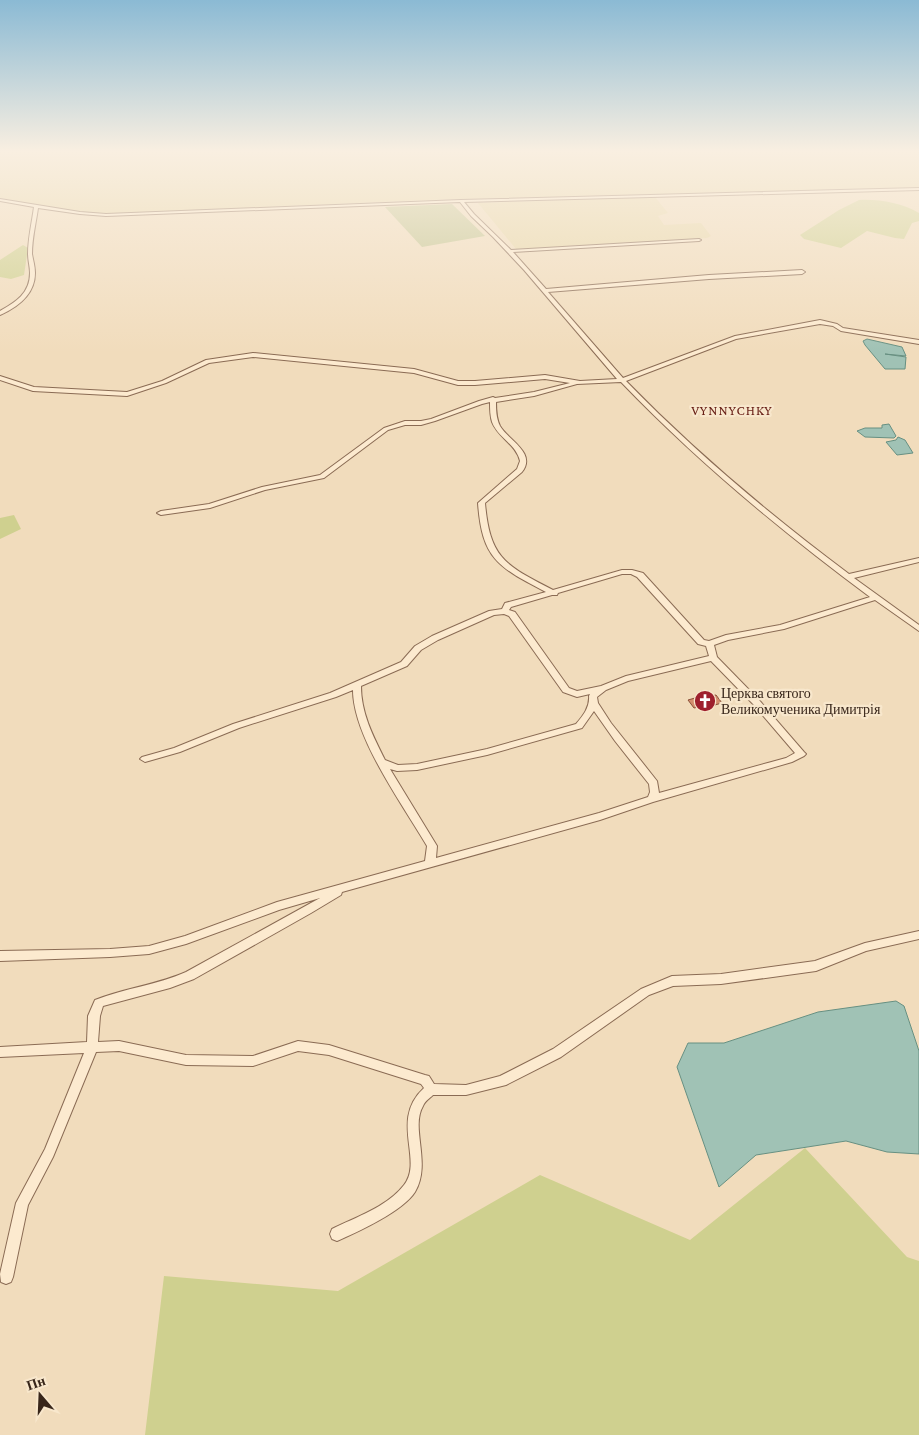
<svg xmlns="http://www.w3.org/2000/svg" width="919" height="1435" font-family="'Crimson Pro',serif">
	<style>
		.farmland { fill: #e8d7a8 }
		.green { fill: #cfd08f }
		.cemetery { fill: #c2c48f }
		.water { fill: #a0c2b5; stroke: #679082 }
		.building { fill: #d38e6e; stroke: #8b5038 }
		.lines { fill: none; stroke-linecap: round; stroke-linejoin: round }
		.minor-casing { stroke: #8a6b54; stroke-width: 2 }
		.minor { fill: #fceacf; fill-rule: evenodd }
		.labels { text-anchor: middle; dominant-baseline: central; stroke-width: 4.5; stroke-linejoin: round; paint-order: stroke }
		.far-quarter-label { font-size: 14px; letter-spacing: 1px; fill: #681f16; stroke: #f8e7cc }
		.poi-label { font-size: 14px; fill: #38261a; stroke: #f8e7cc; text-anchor: start }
	</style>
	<rect width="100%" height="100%" fill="#f1dcbc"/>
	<g class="farmland">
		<path d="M0 151H919V188L425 200 109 214 83 213 0 198Z"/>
		<path d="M655 197 668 213 658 216 664 225 701 223 711 236 707 238 516 249 478 203Z"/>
	</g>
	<g class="green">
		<path d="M859 200C879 199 902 203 919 213V221L912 223 904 239 895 238 867 231 841 248 804 239 800 235 839 210Z"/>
		<path d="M23 245 28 248 24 275 11 279 0 277V260Z"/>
		<path d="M14 515 21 529 0 539V518Z"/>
		<path d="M805 1148 907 1257 919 1261V1435H145L164 1276 338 1291 540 1175 690 1240Z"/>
	</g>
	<path class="cemetery" d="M452 204 485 236 422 247 385 207Z"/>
	<g class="water">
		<path d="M867 339 902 347 906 356 885 354 906 357 905 369H885L865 345 863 341Z"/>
		<path d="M889 424 896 436 894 438 865 437 857 431 865 428H882V425Z"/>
		<path d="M898 437 905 440 913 453 897 455 886 442 896 440Z"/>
		<path d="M896 1001 904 1006 919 1051V1154L887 1152 846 1141 756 1155 719 1187 677 1067 688 1043H724L818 1012Z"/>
	</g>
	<path class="building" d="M709 694 710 696 716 695 722 703 704 708 703 706 694 708 688 700Z"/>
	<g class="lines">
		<g class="minor-casing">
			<path id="minor" d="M919 188V190L464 202 474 214 511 250 699 239 701 240 699 241 513 252 546 289 709 275 802 270 805 272 802 274 709 279 548 292 623 378 735 336 820 320 837 324 843 328 919 340V344L841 331 833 326 820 324 736 339 626 381C695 452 770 515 849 574L919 558V562L854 578 919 625V631L875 600 784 629 728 640 714 645 717 657 759 700 804 752 806 754 804 756 792 762 653 802 600 820 342 892 341 895 311 913 194 979 170 988 103 1006 100 1016 98 1042 119 1041 186 1055 253 1056 298 1041 329 1045 425 1075 429 1076 434 1084 466 1085 500 1076 553 1049 641 989 672 976 721 974 815 961 865 943 919 931V939L866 951 816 971 721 984 673 986 649 995 561 1057 506 1085 466 1095H433C430 1098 425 1101 423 1106 410 1128 432 1163 415 1192 403 1211 358 1232 337 1241L332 1239 330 1234 332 1229C356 1217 387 1207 404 1185 424 1160 389 1120 424 1088L421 1084 329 1055 298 1051 253 1066 186 1065 119 1051 96 1052 53 1157 28 1205 13 1277 11 1282 6 1284 1 1282 0 1274 16 1203 45 1149 84 1053 0 1057V1047L87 1042 88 1016 95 1000C125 988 157 985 186 972L320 898 279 910 186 944 149 954 110 957 0 961V951L110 949 149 946 185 936 277 902 425 861 427 846C403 805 353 737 353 690L336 697 239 728 180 752 145 762 140 759 142 757 174 748 233 724 330 693 401 662 415 646 432 636 489 611 502 609 505 603 546 592C498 567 482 559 478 503L517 469 520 461C516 444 498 438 492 422 490 416 490 409 490 402L482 404 435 421 421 425H405L388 430 324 478 265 490 210 508 161 515 157 513 161 511 209 504 262 487 320 475 384 428 405 421H421L431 419 479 401 493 397 495 398 534 392 570 383 545 379 475 385H458L414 373 253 357 209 363 166 383 127 396 33 391 0 380V376L34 387 127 392 162 381 206 360 253 353 414 369 458 381H475L545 375 580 381 617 379 524 270 493 237 471 216 460 202 106 216 80 214 38 208C36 223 32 238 32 254 33 260 35 266 35 273 35 294 18 307 0 315V311C16 302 30 293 30 273 30 267 28 260 28 254 28 238 32 222 34 207L0 201V199L80 212 106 214 461 200ZM621 382C698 462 781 531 870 597L780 625 726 635 709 641 704 640 643 573 632 570H622L553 590C506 565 490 560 485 503L522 472C537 453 508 440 500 426 496 418 496 409 496 402L534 396 577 384ZM622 574H631L637 577 698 644 706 646 709 656 626 676 601 686 577 691 569 688 515 612 509 610 511 607 552 595H557L558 593ZM504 614 509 616 563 692 577 697 590 694 589 696C590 707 583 716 576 724L487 749 417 764 398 765 385 760C373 736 361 713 361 686L407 666 421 650 438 640 494 615ZM711 661 753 704 795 753 786 758 659 793 657 781 611 723 598 703 597 697 606 690 628 681ZM594 711 615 741 649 784 650 792 648 797 599 813 436 858 437 846 390 769 397 771 417 770 487 755 582 728Z"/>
		</g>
		<use href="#minor" class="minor"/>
	</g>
	<linearGradient id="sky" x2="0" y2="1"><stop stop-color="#8bbad4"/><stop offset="0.43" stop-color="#f9efe1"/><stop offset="1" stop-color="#f9efe1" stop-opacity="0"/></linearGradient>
	<rect width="919" height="352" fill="url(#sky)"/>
	<defs>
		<g id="church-disc" transform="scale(1.125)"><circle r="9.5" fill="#9e1f2d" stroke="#f8e7cc"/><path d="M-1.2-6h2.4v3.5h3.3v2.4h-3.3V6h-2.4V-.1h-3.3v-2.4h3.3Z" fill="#fff"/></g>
	</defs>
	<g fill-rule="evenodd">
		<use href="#church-disc" x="705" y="701"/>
	</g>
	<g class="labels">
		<g class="far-quarter-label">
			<text x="732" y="410">VYNNYCHKY</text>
		</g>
		<g class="poi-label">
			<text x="721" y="693">Церква святого<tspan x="721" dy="16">Великомученика Димитрія</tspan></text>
		</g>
	</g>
	<g transform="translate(40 1395) rotate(341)" stroke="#f8e7cc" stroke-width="4" paint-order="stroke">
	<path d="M0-4L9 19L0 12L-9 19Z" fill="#38261a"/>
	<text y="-8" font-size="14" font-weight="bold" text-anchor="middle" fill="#38261a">Пн</text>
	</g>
</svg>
